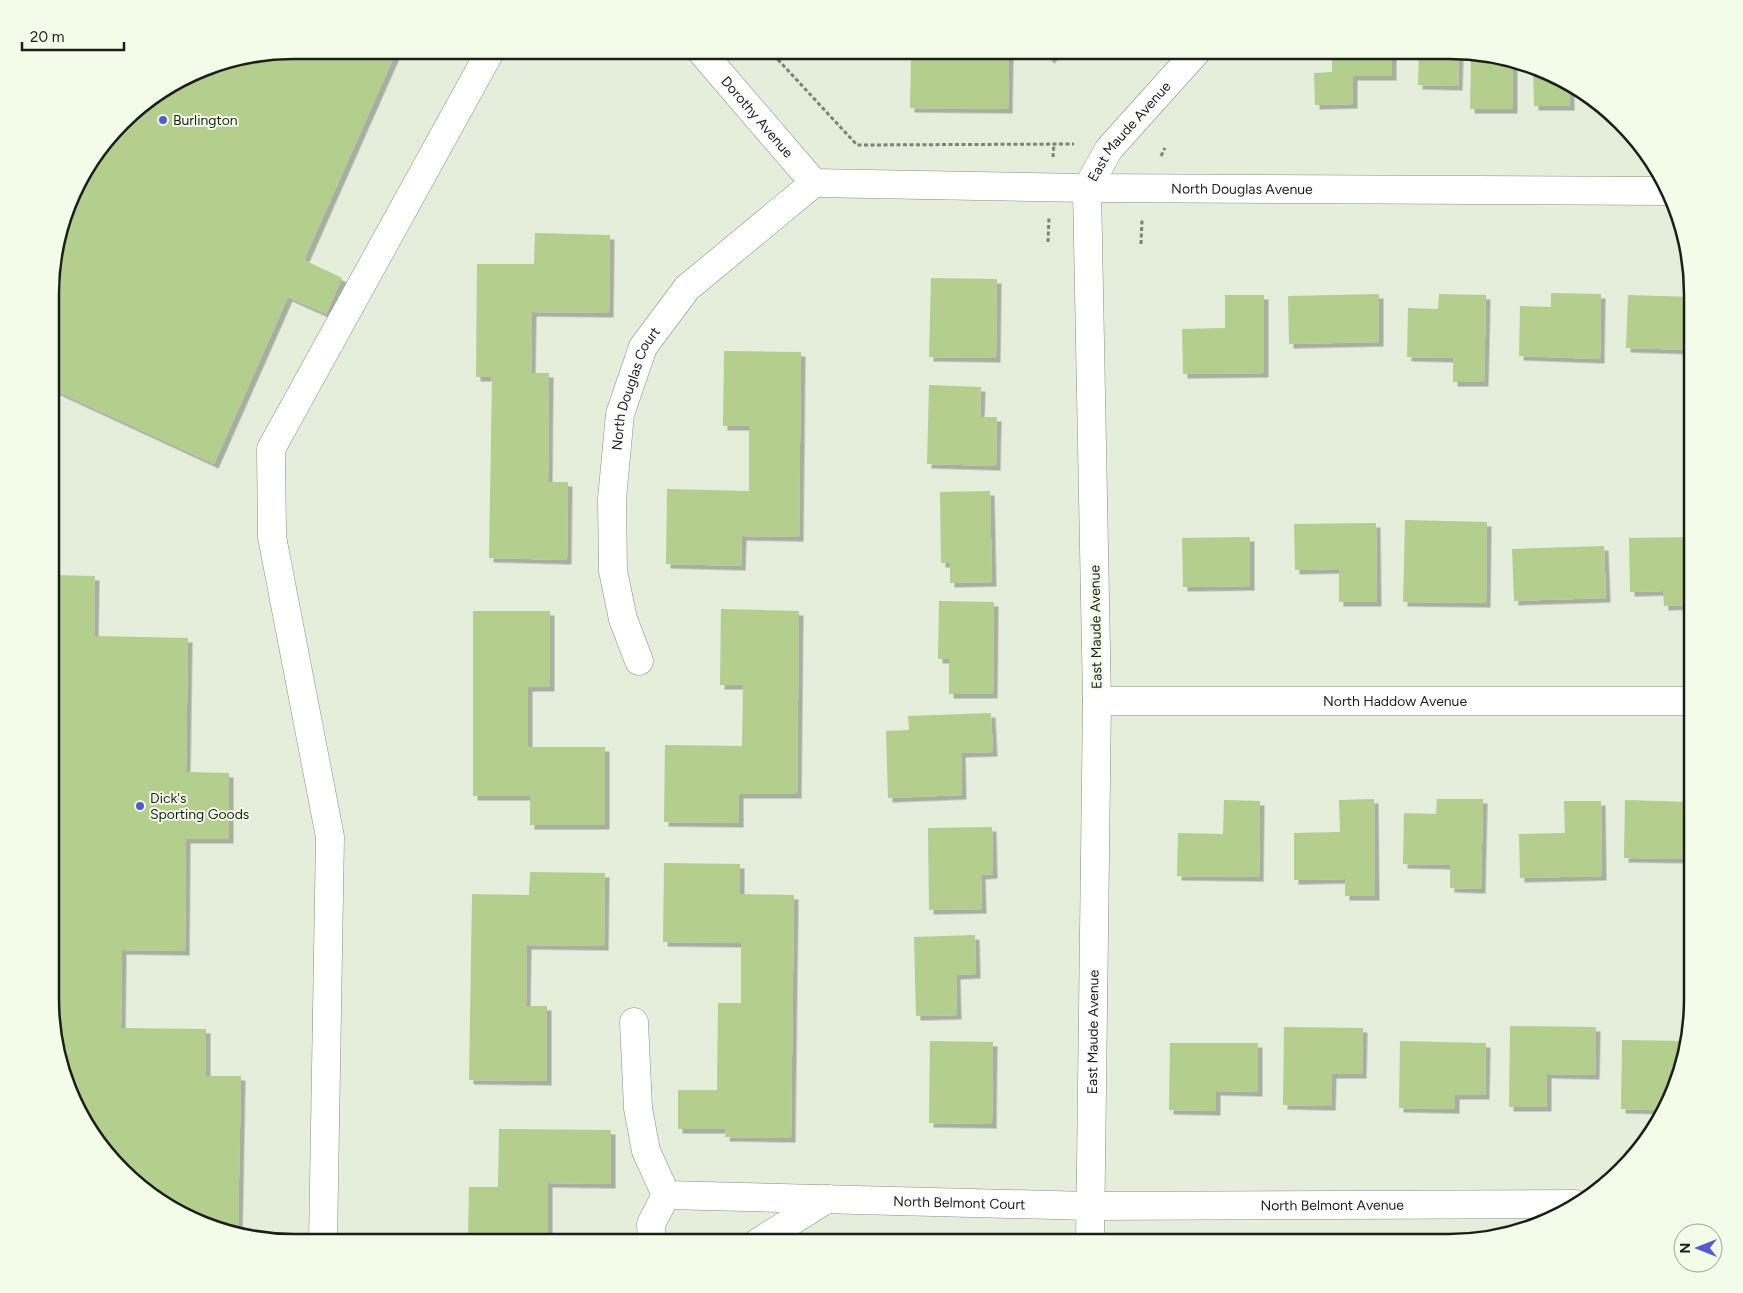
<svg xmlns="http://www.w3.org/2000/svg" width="1743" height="1293" font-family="Figtree,sans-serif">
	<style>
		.building { fill: #b4ce8d; filter: url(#shadow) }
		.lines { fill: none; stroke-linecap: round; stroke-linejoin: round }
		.minor-casing { stroke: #899080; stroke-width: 29 }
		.path { stroke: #7d8377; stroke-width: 3; stroke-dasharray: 4 2.5; stroke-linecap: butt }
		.minor { stroke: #fff; stroke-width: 28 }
		.poi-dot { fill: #555ad1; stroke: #f3fbe9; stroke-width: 2 }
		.labels { text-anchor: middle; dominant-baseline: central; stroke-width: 4; stroke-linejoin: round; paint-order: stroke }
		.street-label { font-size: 14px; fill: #1c1f19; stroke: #f3fbe9 }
		.poi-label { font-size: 14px; fill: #1c1f19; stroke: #f3fbe9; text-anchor: start }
		.rim { fill: none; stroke: #1c1f19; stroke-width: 2.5 }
	</style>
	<defs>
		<filter id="shadow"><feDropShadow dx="4.5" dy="4.5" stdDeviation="0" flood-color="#0004"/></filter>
	</defs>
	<rect width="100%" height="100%" fill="#e5eddb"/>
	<g class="building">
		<path d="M294 50H397L304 260 342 278 326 314 288 297 214 464 52 389V262L83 172 133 110 215 63Z"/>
		<path d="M1041 50H1058L1050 59Z"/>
		<path d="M1332 50H1392V76H1353V104L1315 105 1314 73 1332 72Z"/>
		<path d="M1419 50 1465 51 1513 62V109H1470L1471 53H1459L1458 86 1418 85Z"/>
		<path d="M911 55H1009L1008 109 910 108Z"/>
		<path d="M1533 66 1542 68 1570 86V106H1534Z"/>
		<path d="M535 233 610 235 609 313 532 312 531 373H549L548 482H568L567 560 489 558 492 377H476L477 264H534Z"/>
		<path d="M931 278 997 279 996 358 929 357Z"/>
		<path d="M1551 293 1601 294 1600 359 1519 356 1520 306 1551 307Z"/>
		<path d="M1379 294V342L1289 344 1288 296Z"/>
		<path d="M1439 294 1486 295 1484 382H1453V358L1407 357 1408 308 1438 309Z"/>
		<path d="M1225 295H1264V373L1183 374 1182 329 1225 328Z"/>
		<path d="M1628 295 1693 297V350L1626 348Z"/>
		<path d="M724 351 801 352 799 537 742 536 741 566 666 564 667 489 749 491V426H723Z"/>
		<path d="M929 385 981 387 980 417H997L996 466 927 464Z"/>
		<path d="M990 491 992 582 950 583V563H941L940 492Z"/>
		<path d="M1405 520 1487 522 1486 603 1403 602Z"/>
		<path d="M1376 523 1377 602H1339V569L1295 570 1294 524Z"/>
		<path d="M1250 537V586L1183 587 1182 538Z"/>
		<path d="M1693 537V605L1664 606 1663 591 1630 592 1629 538Z"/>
		<path d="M1604 546 1606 598 1514 601 1512 549Z"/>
		<path d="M51 575 95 576 94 636 188 638 186 772 229 773V839H186L185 951 122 950 121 1028 206 1029V1076H241L238 1233 201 1225 133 1183 75 1107 51 1015Z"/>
		<path d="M939 601 994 602 993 694H949V659H938Z"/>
		<path d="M721 609 799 611 797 794H739V823L664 822 665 745 742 746 743 685H720Z"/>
		<path d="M473 611H550V687H528V747H605V825H530V796H473Z"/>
		<path d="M991 713 993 752 961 753 962 795 888 798 886 731 909 730 908 716Z"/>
		<path d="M1374 799 1375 896H1345V879L1294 880V833L1340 832 1339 800Z"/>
		<path d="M1437 799H1483L1481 889 1450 888V865L1403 864 1404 813 1436 814Z"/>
		<path d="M1224 800 1260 801 1259 877 1177 876 1178 833 1223 834Z"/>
		<path d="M1625 800 1693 802V859L1624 858Z"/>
		<path d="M1564 801H1601L1602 876 1520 878 1519 834 1565 833Z"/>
		<path d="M992 827 993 874 981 875 982 909 929 910 928 828Z"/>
		<path d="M664 863 740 864V894L794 895 791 1138 725 1137 726 1129H678V1090H717L718 1003H741V943L663 942Z"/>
		<path d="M530 872 605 873 604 946 527 945 526 1006H547V1081L469 1080 472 894 529 895Z"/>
		<path d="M975 935 976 974 956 975 957 1015 916 1016 914 937Z"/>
		<path d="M1510 1026 1596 1027 1595 1075 1547 1074V1107H1509Z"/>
		<path d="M1284 1027 1363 1028 1362 1074H1332L1331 1106 1283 1105Z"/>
		<path d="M1622 1040 1686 1041 1674 1093 1662 1094V1110L1621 1109Z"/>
		<path d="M930 1041 993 1042 992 1124 929 1123Z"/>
		<path d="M1400 1041 1486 1043 1485 1095H1455V1109L1399 1108Z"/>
		<path d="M1170 1043H1258V1092L1216 1091V1111L1169 1110Z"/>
		<path d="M499 1129 611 1130V1184L548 1183V1243H468L469 1187H498Z"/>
		<path d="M250 1235H295V1242H278Z"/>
	</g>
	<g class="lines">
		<g class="minor-casing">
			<g id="minor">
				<path id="s1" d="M700 50 814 183"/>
				<path id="s2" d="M814 183 1087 188 1669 191"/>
				<path id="s3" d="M639 661 623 619 613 571 612 499 620 414 643 347 687 288 814 183"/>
				<path id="s4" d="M1097 701H1693"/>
				<path d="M634 1022 638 1108 646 1151 666 1195"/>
				<path d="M323 1243 330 837 272 537 271 449 491 50"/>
				<path id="s5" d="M652 1243 651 1224 666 1195 1090 1206 1575 1204"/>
				<path d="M757 1243 827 1199"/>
				<path id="s6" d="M1090 1243 1097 701 1087 188 1109 149 1198 50"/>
			</g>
		</g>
		<g class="path">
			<path d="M769 50 857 145 1074 144"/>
			<path d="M1161 156 1165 148"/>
			<path d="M1053 157 1054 144"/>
			<path d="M1048 242 1049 218"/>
			<path d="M1141 244 1142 220"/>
		</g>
		<use href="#minor" class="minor"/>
	</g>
	<g class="poi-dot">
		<circle cx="163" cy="120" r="5"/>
		<circle cx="140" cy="806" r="5"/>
	</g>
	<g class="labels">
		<g class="street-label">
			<text stroke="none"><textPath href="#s1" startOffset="88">Dorothy Avenue</textPath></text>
			<text stroke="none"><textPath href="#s6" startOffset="1126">East Maude Avenue</textPath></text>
			<text stroke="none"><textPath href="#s2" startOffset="428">North Douglas Avenue</textPath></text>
			<text stroke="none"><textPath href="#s3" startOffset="280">North Douglas Court</textPath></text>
			<text transform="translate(1096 627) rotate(-91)">East Maude Avenue</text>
			<text stroke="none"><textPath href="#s4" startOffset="298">North Haddow Avenue</textPath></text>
			<text stroke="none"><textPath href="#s6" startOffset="211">East Maude Avenue</textPath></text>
			<text stroke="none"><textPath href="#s5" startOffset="345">North Belmont Court</textPath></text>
			<text stroke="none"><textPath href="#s5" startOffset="718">North Belmont Avenue</textPath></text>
		</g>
		<g class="poi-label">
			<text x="173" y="120">Burlington</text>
			<text x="150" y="798">Dick's<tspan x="150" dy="16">Sporting Goods</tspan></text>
		</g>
	</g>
	<path d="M0 0H1743V1293H0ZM294 59H1449A235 235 0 0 1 1684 294V999A235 235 0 0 1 1449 1234H294A235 235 0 0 1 59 999V294A235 235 0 0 1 294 59Z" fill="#f3fbe9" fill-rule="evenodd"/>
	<path class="rim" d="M294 59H1449A235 235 0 0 1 1684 294V999A235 235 0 0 1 1449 1234H294A235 235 0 0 1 59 999V294A235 235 0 0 1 294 59Z"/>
	<g transform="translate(1698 1248) rotate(270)"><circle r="24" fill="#f3fbe9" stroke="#9da396"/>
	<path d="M0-4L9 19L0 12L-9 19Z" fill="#555ad1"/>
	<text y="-8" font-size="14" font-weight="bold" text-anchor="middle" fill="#1c1f19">N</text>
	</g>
	<path d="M22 42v8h102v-8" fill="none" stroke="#1c1f19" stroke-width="2.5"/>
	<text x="30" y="42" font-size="15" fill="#1c1f19" stroke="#f3fbe9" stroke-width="4" paint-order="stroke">20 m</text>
</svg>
